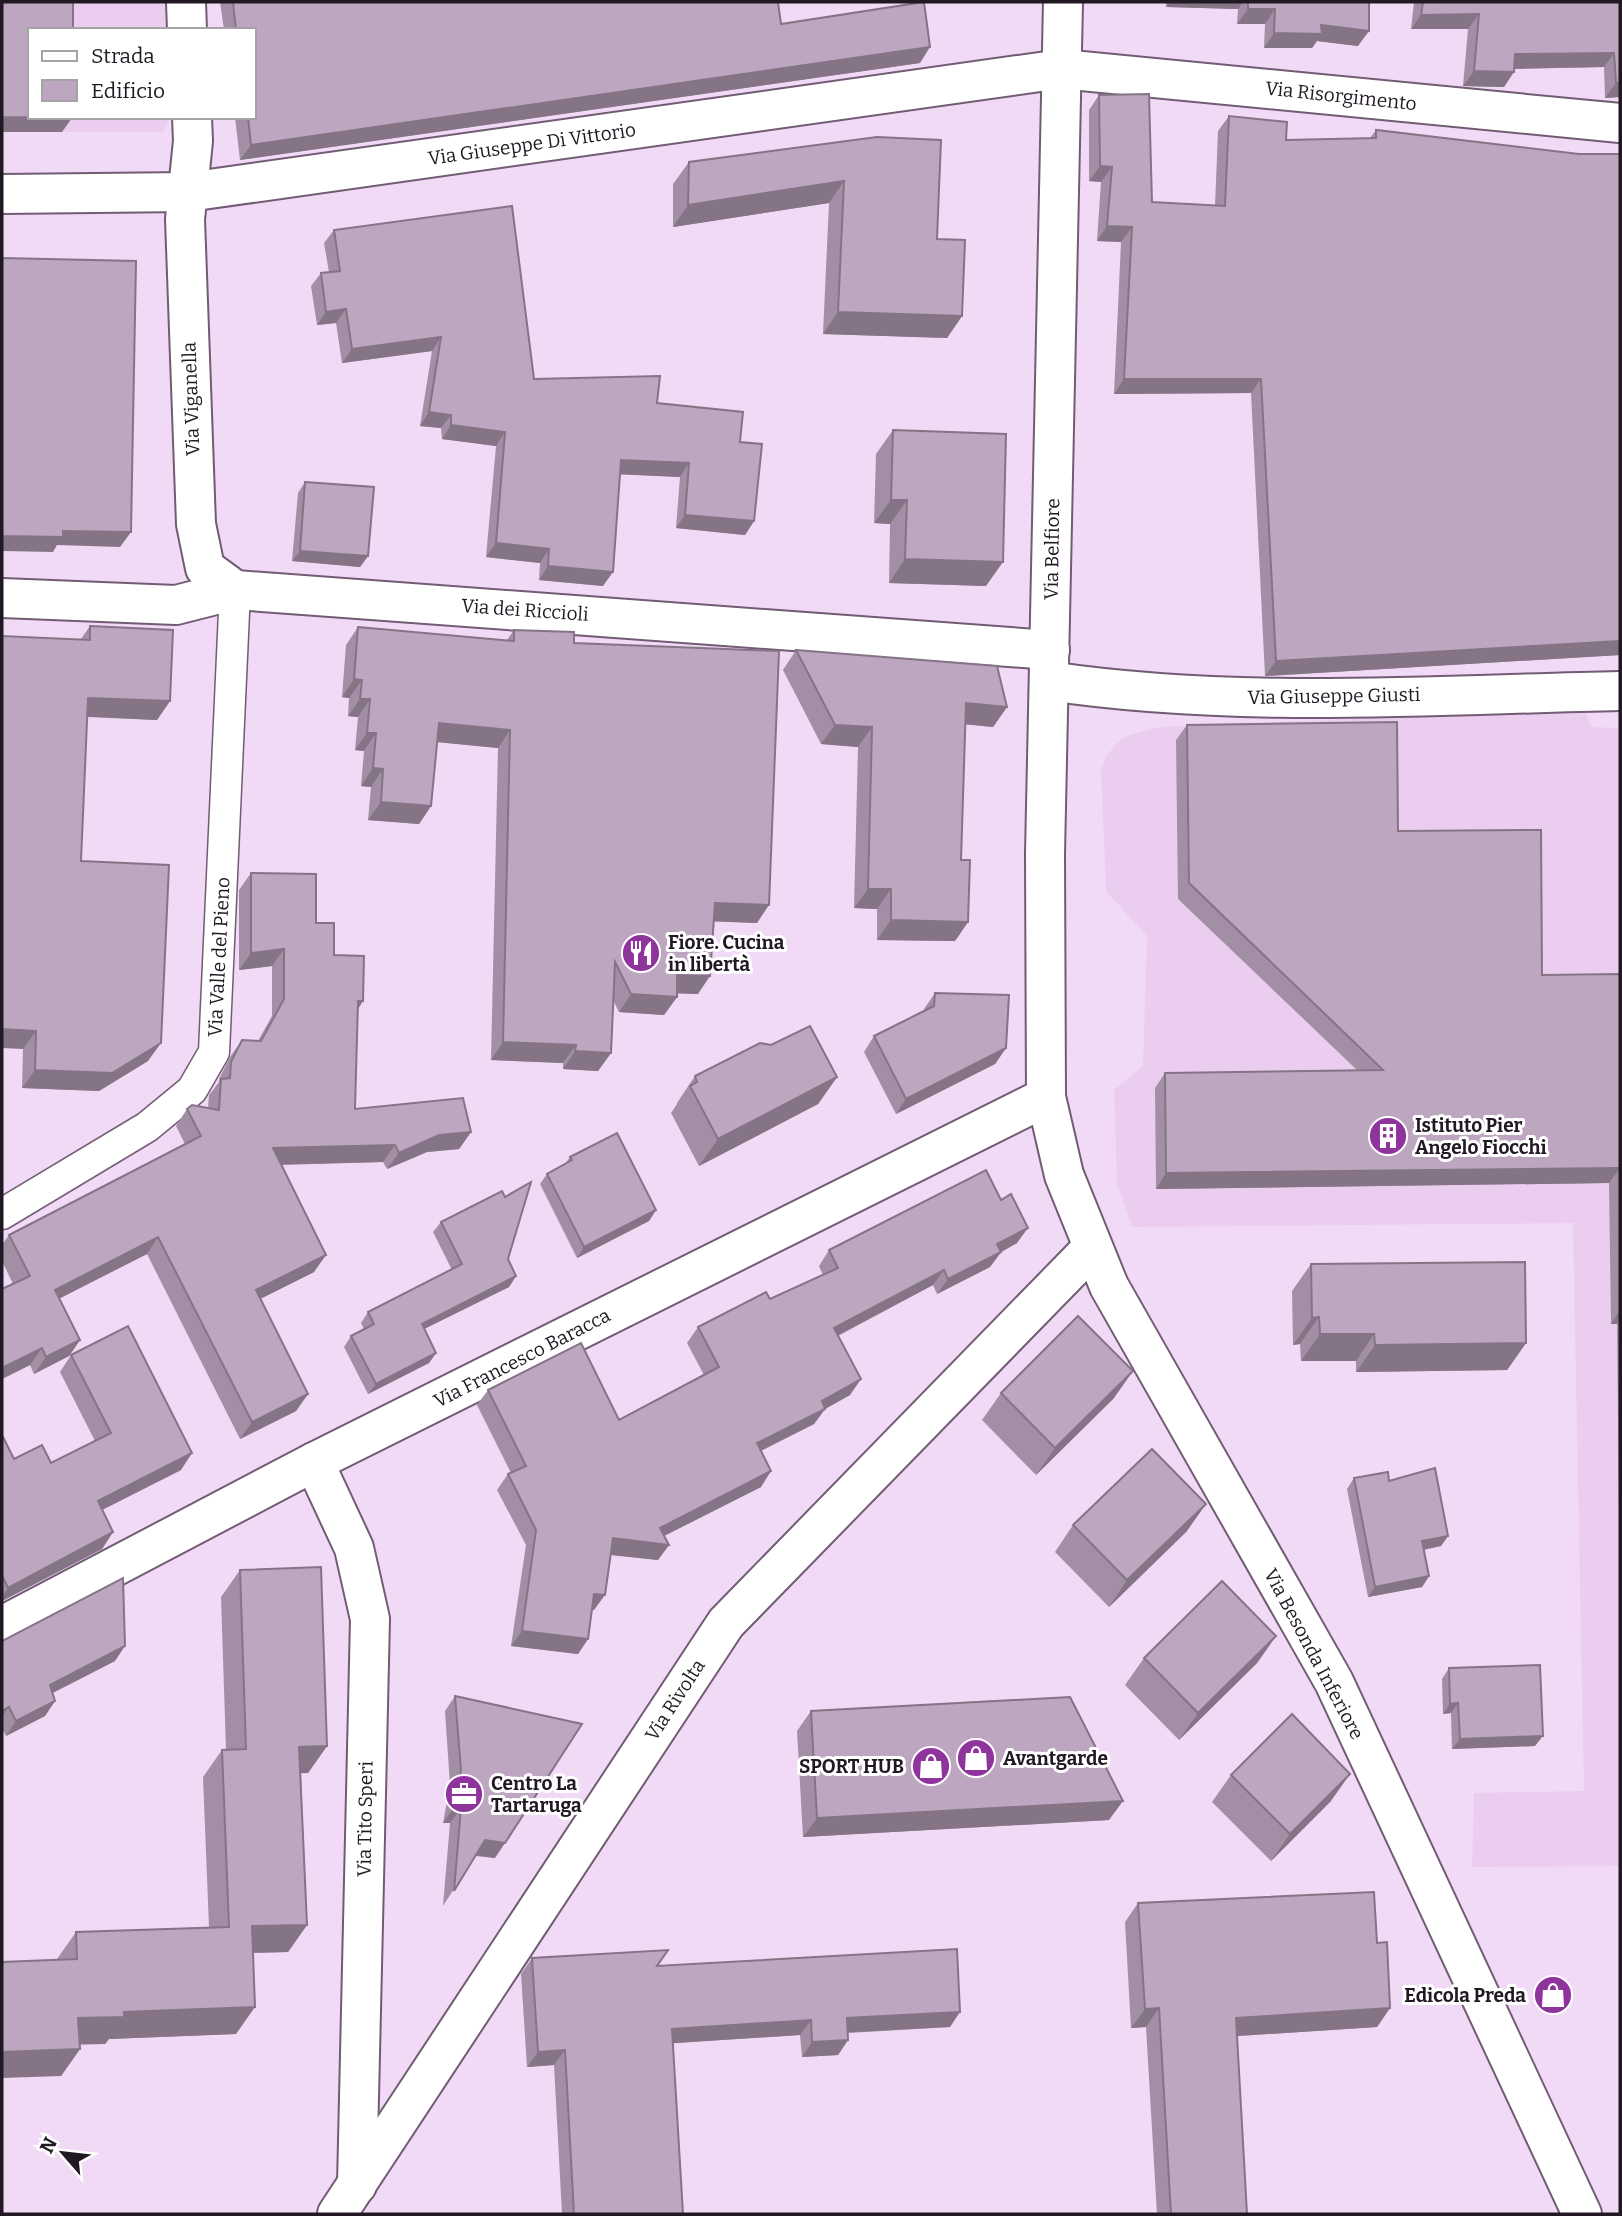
<svg xmlns="http://www.w3.org/2000/svg" width="1622" height="2216" font-family="Bitter,serif">
	<style>
		.built { fill: #ebceef }
		.lines { fill: none; stroke-linecap: round; stroke-linejoin: round }
		.pedestrian-casing { stroke: #715c73; stroke-width: 33 }
		.minor-casing { stroke: #715c73; stroke-width: 42 }
		.pedestrian { stroke: #fff; stroke-width: 30 }
		.minor { stroke: #fff; stroke-width: 38 }
		.wall { fill: #a38fa5 }
		.shaded-wall { fill: #847486 }
		.building { fill: #bda6c0; stroke: #847486; stroke-width: 2 }
		.labels { text-anchor: middle; dominant-baseline: central; stroke-width: 6; stroke-linejoin: round; paint-order: stroke }
		.street-label { font-size: 19px; fill: #201822; stroke: #fff }
		.poi-label { font-size: 19px; font-weight: bold; fill: #201822; stroke: #fff; text-anchor: start }
	</style>
	<rect width="100%" height="100%" fill="#f1daf5"/>
	<g class="built">
		<path d="M2 2H170L172 30H30V117H170L163 132H2Z"/>
		<path d="M1585 709 1591 727 1620 728V1866L1472 1867 1474 1793 1584 1791 1573 1223 1132 1227 1117 1183 1114 1090 1143 1066 1147 936 1106 891 1101 771 1106 757 1117 743 1129 735 1160 727Z"/>
	</g>
	<g class="lines">
		<g class="pedestrian-casing">
			<path id="pedestrian" d="M2 1214 147 1127 192 1090 214 1052 235 590"/>
		</g>
		<g class="minor-casing">
			<g id="minor">
				<path d="M186 2 187 30"/>
				<path d="M1063 2 1045 854 1046 1097 1064 1175 1109 1286 1334 1682 1582 2214"/>
				<path d="M192 117 193 141 185 219 196 524 205 568 235 590"/>
				<path d="M2 194 188 192 1061 69 1620 123"/>
				<path d="M2 598 176 605 235 590 1050 650"/>
				<path d="M1049 681C1238 709 1430 695 1620 691"/>
				<path d="M314 1462 354 1548 370 1619 357 2185"/>
				<path d="M2 1626 314 1462 1046 1097"/>
				<path d="M337 2214 726 1623 1092 1248"/>
			</g>
		</g>
		<use href="#pedestrian" class="pedestrian"/>
		<use href="#minor" class="minor"/>
	</g>
	<g class="wall">
		<path d="M220 2H778L781 24 920 63 240 160 235 117H254V30H224Z"/>
		<path d="M1166 2H1369L1358 46 1317 41 1312 48H1264L1265 24H1237L1238 9 1166 7Z"/>
		<path d="M1414 2H1620V97L1605 98 1604 67 1514 69 1504 87 1463 86 1468 29H1411Z"/>
		<path d="M1099 95 1152 202 1215 206 1218 131 1229 116 1286 140 1370 138 1376 130 1620 655 1265 676 1251 393 1114 394 1121 242 1097 241 1101 182 1089 181V110Z"/>
		<path d="M877 137 937 239 962 316 947 338 823 334 829 203 673 227V184L689 162Z"/>
		<path d="M334 230 534 379 657 403 740 442 754 521 745 535 676 528 680 477 620 474 603 586 539 580 540 563 486 557 496 446 442 439 441 428 420 426 432 351 342 363 336 323 317 325 311 286 321 273 329 272 324 243Z"/>
		<path d="M893 430 986 586 889 583 890 524 874 523 876 454Z"/>
		<path d="M305 482 368 556 360 567 292 561 298 493Z"/>
		<path d="M90 626 170 701 157 720 87 717 81 861 148 1061 99 1091 22 1088 23 1049 81 639Z"/>
		<path d="M358 627 507 640 514 630 574 643 757 923 714 921 698 994 677 993V997L664 1015 619 1012 613 1000 611 1053 598 1071 563 1069V1063L491 1060 498 748 437 742 431 806 419 824 368 820 371 787 361 786 364 751 355 750 358 717 348 716 349 698 342 697 346 645Z"/>
		<path d="M796 650 1007 707 993 727 965 724 961 860 968 922 955 941 877 940V909L854 908 858 747 821 744 783 670Z"/>
		<path d="M1187 725 1398 831 1542 975 1620 974V1600L1617 1324H1611L1609 1183 1156 1189 1155 1088 1165 1073 1357 1070 1178 899 1176 740Z"/>
		<path d="M251 873 316 923 363 1001 358 1009 355 1109 471 1132 459 1149 427 1152 387 1169 383 1162 281 1165 314 1272 260 1299 308 1394 296 1411 240 1439 147 1254 59 1298 80 1340 69 1356 34 1374 30 1365 2 1379V1289L13 1284 2 1261V1245L9 1235 185 1144 176 1126 187 1109 208 1108 209 1095 219 1082V1079L230 1057 242 1040 258 1041 272 1016V966L239 970V890Z"/>
		<path d="M935 993 1006 1048 995 1064 896 1114 864 1052 874 1036 924 1011V1009Z"/>
		<path d="M771 1045 837 1077 818 1104 699 1166 671 1113 677 1104V1103L695 1076Z"/>
		<path d="M570 1157 656 1210 649 1221 577 1258 540 1184 547 1174 565 1164Z"/>
		<path d="M441 1222 508 1259 516 1276 509 1287 424 1329 436 1353 429 1363 368 1394 344 1347 351 1336 364 1329 361 1323 368 1312 452 1270 433 1232Z"/>
		<path d="M1017 1243 1001 1252 990 1267 937 1294 933 1285 838 1336 850 1395 825 1409 814 1424 761 1451V1487L664 1536 669 1545 658 1560 611 1555 594 1610H592L588 1639 578 1654 511 1646 526 1545 497 1490 508 1474 511 1473 477 1405 488 1390 619 1420 704 1375 687 1343 698 1327 770 1299 823 1275 819 1266 829 1250Z"/>
		<path d="M1311 1264 1526 1343 1507 1370 1356 1372V1361H1301L1300 1344 1293 1345 1292 1291Z"/>
		<path d="M71 1355 181 1470 102 1510 113 1532 102 1549 2 1601V1435L14 1459 51 1463 95 1441 60 1372Z"/>
		<path d="M1001 1393 1114 1398 1036 1475 982 1420Z"/>
		<path d="M1354 1478 1389 1481 1448 1536 1441 1546 1424 1550 1429 1576 1422 1587 1368 1597 1347 1489Z"/>
		<path d="M1073 1525 1187 1531 1109 1607 1055 1552Z"/>
		<path d="M240 1570 327 1746 308 1773H301L307 1925 288 1952 253 1953 236 2034 109 2039 105 2044H80V2049L61 2076 57 1959 76 1932 209 1927 203 1777 222 1750H226L221 1597Z"/>
		<path d="M1276 1636 1257 1663 1179 1740 1125 1685 1144 1658Z"/>
		<path d="M2 1641 115 1661 53 1693 55 1701 45 1716 6 1736 2 1728Z"/>
		<path d="M1449 1668 1535 1746 1452 1749 1451 1713 1443 1714 1442 1679Z"/>
		<path d="M455 1696 495 1858 475 1856 443 1906 450 1823H443L450 1785 445 1711Z"/>
		<path d="M811 1711 1109 1820 803 1837 797 1731Z"/>
		<path d="M1231 1775 1331 1801 1271 1861 1212 1802Z"/>
		<path d="M1138 1903 1377 1943 1390 2008 1377 2027 1237 2036 1247 2214H1157L1146 2027 1131 2028 1125 1922Z"/>
		<path d="M532 1958 657 1966 950 2027 848 2033V2040L838 2055 802 2057 800 2035 673 2043 683 2214H562L554 2065 527 2067 521 1974Z"/>
	</g>
	<g class="shaded-wall">
		<path d="M1170 2H1243L1238 9 1166 7Z"/>
		<path d="M1248 9H1275L1265 24H1237Z"/>
		<path d="M1479 14 1468 29H1411L1421 15Z"/>
		<path d="M1321 25 1369 31 1358 46 1317 41 1312 48H1264L1274 33Z"/>
		<path d="M930 47 920 63 240 160 251 145Z"/>
		<path d="M1614 53 1604 67 1505 69 1515 54Z"/>
		<path d="M1474 71 1514 72 1504 87 1463 86Z"/>
		<path d="M1616 83H1620V97L1605 98Z"/>
		<path d="M2 117 72 118 62 132H2Z"/>
		<path d="M1100 166 1112 167 1101 182 1089 181Z"/>
		<path d="M844 181 829 203 673 227 688 205Z"/>
		<path d="M1107 226 1132 227 1121 242 1097 241Z"/>
		<path d="M346 309 336 323 317 325 326 312Z"/>
		<path d="M838 312 962 316 947 338 823 334Z"/>
		<path d="M441 337 432 351 342 363 352 349Z"/>
		<path d="M1124 379H1261L1251 393 1114 394Z"/>
		<path d="M429 412 451 415 441 428 420 426Z"/>
		<path d="M451 425 505 432 496 446 442 439Z"/>
		<path d="M621 460 689 463 680 477 612 474Z"/>
		<path d="M891 500H907L890 524 874 523Z"/>
		<path d="M685 515 754 521 745 535 676 528Z"/>
		<path d="M63 531 131 532 120 547 57 545 53 552 2 551V536Z"/>
		<path d="M496 543 549 549 540 563 486 557Z"/>
		<path d="M300 551 368 556 360 567 292 561Z"/>
		<path d="M905 559 1003 562 986 586 889 583Z"/>
		<path d="M548 566 613 572 603 586 539 580Z"/>
		<path d="M1620 641V655L1265 676 1276 661Z"/>
		<path d="M354 679 362 680 349 698 342 697Z"/>
		<path d="M88 698 170 701 157 720 74 716Z"/>
		<path d="M360 699H370L358 717 348 716Z"/>
		<path d="M966 703 1007 707 993 727 952 723Z"/>
		<path d="M439 723 510 730 498 748 426 741Z"/>
		<path d="M835 725 872 727 858 747 821 744Z"/>
		<path d="M367 733H376L364 751 355 750Z"/>
		<path d="M373 768 383 769 371 787 361 786Z"/>
		<path d="M381 802 431 806 419 824 368 820Z"/>
		<path d="M868 889H891L877 909 854 908Z"/>
		<path d="M715 903 769 905 757 923 702 921Z"/>
		<path d="M891 920 968 922 955 941 877 940Z"/>
		<path d="M284 949 272 966 239 970 251 953Z"/>
		<path d="M677 975 710 976 698 994 665 993Z"/>
		<path d="M631 994 677 997 664 1015 619 1012Z"/>
		<path d="M358 1001H363L352 1018Z"/>
		<path d="M2 1029 36 1031 23 1049 2 1048Z"/>
		<path d="M503 1042 576 1045 563 1063 491 1060Z"/>
		<path d="M161 1043 148 1061 99 1091 22 1088 35 1070Z"/>
		<path d="M1006 1048 995 1064 896 1114 906 1099Z"/>
		<path d="M575 1051 611 1053 598 1071 563 1069Z"/>
		<path d="M837 1077 818 1104 699 1166 718 1139Z"/>
		<path d="M471 1132 459 1149 427 1152 387 1169 399 1153 439 1135Z"/>
		<path d="M395 1145 383 1162 261 1165 273 1148Z"/>
		<path d="M1620 1168 1609 1183 1156 1189 1166 1173Z"/>
		<path d="M656 1210 649 1221 577 1258 584 1247Z"/>
		<path d="M1028 1228 1017 1243 1001 1252 990 1267 937 1294 948 1279 997 1244Z"/>
		<path d="M158 1237 147 1254 43 1307 55 1290Z"/>
		<path d="M326 1255 314 1272 244 1307 256 1290Z"/>
		<path d="M944 1270 933 1285 823 1343 834 1328Z"/>
		<path d="M516 1276 509 1287 414 1334 422 1324Z"/>
		<path d="M1620 1310V1320L1617 1324H1611Z"/>
		<path d="M1319 1317 1300 1344 1293 1345 1312 1318Z"/>
		<path d="M1320 1334H1374L1356 1361H1301Z"/>
		<path d="M80 1340 69 1356 34 1374 46 1357Z"/>
		<path d="M1526 1343 1507 1370 1356 1372 1375 1345Z"/>
		<path d="M42 1348 30 1365 2 1379V1368Z"/>
		<path d="M436 1353 429 1363 368 1394 376 1384Z"/>
		<path d="M1133 1371 1114 1398 1036 1475 1055 1448Z"/>
		<path d="M861 1379 850 1395 825 1409 814 1424 746 1458 757 1443 822 1401Z"/>
		<path d="M308 1394 296 1411 240 1439 252 1422Z"/>
		<path d="M192 1453 181 1470 86 1518 98 1501Z"/>
		<path d="M771 1471 761 1487 650 1543 669 1545 658 1560 602 1554 613 1538 660 1528Z"/>
		<path d="M1206 1504 1187 1531 1109 1607 1127 1580Z"/>
		<path d="M113 1532 102 1549 2 1601V1597L8 1588Z"/>
		<path d="M1448 1536 1441 1546 1415 1551 1422 1541Z"/>
		<path d="M1429 1576 1422 1587 1368 1597 1375 1587Z"/>
		<path d="M594 1594 605 1595 594 1610 583 1609Z"/>
		<path d="M522 1631 588 1639 578 1654 511 1646Z"/>
		<path d="M1276 1636 1257 1663 1179 1740 1198 1713Z"/>
		<path d="M125 1646 115 1661 40 1699 50 1685Z"/>
		<path d="M55 1701 45 1716 6 1736 16 1721Z"/>
		<path d="M1458 1703 1451 1713 1443 1714 1450 1704Z"/>
		<path d="M9 1707 2 1716V1711Z"/>
		<path d="M1543 1736 1535 1746 1452 1749 1460 1739Z"/>
		<path d="M327 1746 308 1773 281 1774 299 1747Z"/>
		<path d="M1350 1774 1331 1801 1271 1861 1290 1834Z"/>
		<path d="M1123 1801 1109 1820 803 1837 817 1818Z"/>
		<path d="M454 1807 461 1808 450 1823H443Z"/>
		<path d="M485 1840 505 1843 495 1858 474 1855Z"/>
		<path d="M307 1925 288 1952 234 1953 252 1926Z"/>
		<path d="M255 2007 236 2034 109 2039 105 2044 60 2045 78 2018 124 2012Z"/>
		<path d="M1159 2008 1146 2027 1131 2028 1145 2009Z"/>
		<path d="M1390 2008 1377 2027 1222 2037 1236 2018Z"/>
		<path d="M960 2012 950 2027 836 2033 847 2018Z"/>
		<path d="M811 2020 800 2035 662 2044 672 2029Z"/>
		<path d="M848 2040 838 2055 802 2057 812 2042Z"/>
		<path d="M80 2049 61 2076 2 2078V2052Z"/>
		<path d="M565 2050 554 2065 527 2067 538 2052Z"/>
	</g>
	<g class="building">
		<path d="M2 2H73V30H30V117L72 118 2 117Z"/>
		<path d="M233 2H778L781 24 924 2 930 47 251 145 248 117H254V30H236Z"/>
		<path d="M1248 2H1369V31L1321 25 1322 34 1274 33 1275 9H1248Z"/>
		<path d="M1423 2H1620V83H1616L1614 53 1515 54 1514 72 1474 71 1479 14 1421 15Z"/>
		<path d="M1149 94 1152 202 1225 206 1229 116 1287 122 1286 140 1376 138V130L1579 154H1620V641L1276 661 1261 379H1124L1132 227 1107 226 1112 167 1100 166 1099 95Z"/>
		<path d="M877 137 941 140 937 239 965 240 962 316 838 312 844 181 688 205 689 162Z"/>
		<path d="M512 206 534 379 660 376 657 403 743 412 740 442 762 444 754 521 685 515 689 463 621 460 613 572 548 566 549 549 496 543 505 432 451 425V415L429 412 441 337 352 349 346 309 326 312 321 273 340 271 334 230Z"/>
		<path d="M2 258 136 261 131 532 63 531V537L2 536Z"/>
		<path d="M893 430 1006 434 1003 562 905 559 907 500H891Z"/>
		<path d="M305 482 374 487 368 556 300 551Z"/>
		<path d="M90 626 173 630 170 701 88 698 81 861 169 865 161 1043 112 1073 35 1070 36 1031 2 1029V636L90 640Z"/>
		<path d="M358 627 514 641V630L574 632V643L779 651 769 905 715 903 710 976 677 975V997L631 994 615 962 611 1053 575 1051 576 1045 503 1042 510 730 439 723 431 806 381 802 383 769 373 768 376 733H367L370 699H360L362 680 354 679Z"/>
		<path d="M796 650 997 666 1007 707 966 703 961 860H970L968 922 891 920V889H868L872 727 835 725Z"/>
		<path d="M1397 722 1398 831 1541 830 1542 975 1620 974V1195V1168L1166 1173 1165 1073 1383 1070 1189 883 1187 725Z"/>
		<path d="M251 873 316 874V923H334V955L364 956 363 1001H358L355 1109 463 1098 471 1132 439 1135 399 1153 395 1145 273 1148 326 1255 256 1290 308 1394 252 1422 158 1237 55 1290 80 1340 46 1357 42 1348 2 1368V1289L30 1276 9 1235 201 1136 187 1109 192 1105 219 1110 221 1079 230 1078 231 1062 242 1040 261 1041 284 999V949L251 953Z"/>
		<path d="M935 993 1009 995 1006 1048 906 1099 874 1036 934 1006Z"/>
		<path d="M810 1026 837 1077 718 1139 690 1086 697 1082 695 1076 760 1043 771 1045Z"/>
		<path d="M617 1133 656 1210 584 1247 547 1174 572 1160 570 1157Z"/>
		<path d="M986 1170 1001 1200 1011 1194 1028 1228 997 1244 1001 1252 948 1279 944 1270 834 1328 861 1379 822 1401 825 1409 757 1443 771 1471 660 1528 669 1545 613 1538 605 1595 594 1594 588 1639 522 1631 536 1530 508 1474 526 1466 488 1390 581 1343 619 1420 719 1367 698 1327 766 1292 770 1299 838 1268 829 1250Z"/>
		<path d="M531 1182 508 1259 516 1276 422 1324 436 1353 376 1384 351 1336 374 1324 368 1312 462 1264 441 1222 502 1191 505 1197Z"/>
		<path d="M1525 1262 1526 1343 1375 1345 1374 1334H1320L1319 1317 1312 1318 1311 1264Z"/>
		<path d="M1078 1316 1133 1371 1055 1448 1001 1393Z"/>
		<path d="M128 1326 192 1453 98 1501 113 1532 8 1588 2 1575V1435L14 1459 42 1445 51 1463 111 1433 71 1355Z"/>
		<path d="M1152 1449 1206 1504 1127 1580 1073 1525Z"/>
		<path d="M1435 1468 1448 1536 1422 1541 1429 1576 1375 1587 1354 1478 1388 1472 1389 1481Z"/>
		<path d="M321 1567 327 1746 299 1747 307 1925 252 1926 255 2007 124 2012V2017L78 2018 80 2049 2 2052V1962L77 1959 76 1932 229 1927 222 1750 246 1749 240 1570Z"/>
		<path d="M123 1578 125 1646 50 1685 55 1701 16 1721 9 1707 2 1711V1641Z"/>
		<path d="M1222 1581 1276 1636 1198 1713 1144 1658Z"/>
		<path d="M1540 1665 1543 1736 1460 1739 1458 1703 1450 1704 1449 1668Z"/>
		<path d="M455 1696 582 1724 505 1843 485 1840 454 1891 461 1808 454 1807 461 1770Z"/>
		<path d="M1070 1697 1123 1801 817 1818 811 1711Z"/>
		<path d="M1292 1714 1350 1774 1290 1834 1231 1775Z"/>
		<path d="M1374 1892 1377 1943 1387 1942 1390 2008 1236 2018 1247 2214H1171L1159 2008 1145 2009 1138 1903Z"/>
		<path d="M957 1949 960 2012 847 2018 848 2040 812 2042 811 2020 672 2029 683 2214H574L565 2050 538 2052 532 1958 668 1950 657 1966Z"/>
	</g>
	<defs>
		<g id="restaurant-disc" transform="scale(2.0125)"><circle r="9.5" fill="#8f339d" stroke="#fff"/><path d="M-5-6h1v4h1v-4h1v4h1v-4h1v5L-1.5 .5V6h-2V.5L-5-1ZM5-6V6H3V1.5H1.5Q1.5-4 5-6Z" fill="#fff"/></g>
		<g id="building-disc" transform="scale(2.0125)"><circle r="9.5" fill="#8f339d" stroke="#fff"/><path d="M-4-6H4V6H1V3H-1V6H-4ZM-2.5-4.3h1.7v1.8h-1.7ZM.8-4.3h1.7v1.8H.8ZM-2.5-1h1.7V.8h-1.7ZM.8-1h1.7V.8H.8Z" fill="#fff"/></g>
		<g id="shop-disc" transform="scale(2.0125)"><circle r="9.5" fill="#8f339d" stroke="#fff"/><path d="M-5-2.5h2.3a2.7 3.5 0 0 1 5.4 0H5L5.5 6h-11ZM-1.5-2.5h3a1.5 2.3 0 0 0-3 0Z" fill="#fff"/></g>
		<g id="office-disc" transform="scale(2.0125)"><circle r="9.5" fill="#8f339d" stroke="#fff"/><path d="M-6-3h4V-5.5h4V-3h4V5H-6ZM-1-4.5V-3h2v-1.5ZM-6 0V1H6V0Z" fill="#fff"/></g>
	</defs>
	<g fill-rule="evenodd">
		<use href="#restaurant-disc" x="641" y="953"/>
		<use href="#building-disc" x="1388" y="1136"/>
		<use href="#shop-disc" x="976" y="1758"/>
		<use href="#shop-disc" x="931" y="1766"/>
		<use href="#office-disc" x="464" y="1794"/>
		<use href="#shop-disc" x="1553" y="1995"/>
	</g>
	<g class="labels">
		<g class="street-label">
			<text transform="translate(1341 96) rotate(6)">Via Risorgimento</text>
			<text transform="translate(532 144) rotate(-8)">Via Giuseppe Di Vittorio</text>
			<text transform="translate(191 399) rotate(-92)">Via Viganella</text>
			<text transform="translate(1052 549) rotate(-89)">Via Belfiore</text>
			<text transform="translate(525 610) rotate(4)">Via dei Riccioli</text>
			<text transform="translate(1334 696) rotate(-1)">Via Giuseppe Giusti</text>
			<text transform="translate(219 957) rotate(-87)">Via Valle del Pieno</text>
			<text transform="translate(522 1358) rotate(-27)">Via Francesco Baracca</text>
			<text transform="translate(1314 1654) rotate(62)">Via Besonda Inferiore</text>
			<text transform="translate(675 1700) rotate(-57)">Via Rivolta</text>
			<text transform="translate(365 1819) rotate(-89)">Via Tito Speri</text>
		</g>
		<g class="poi-label">
			<text x="668" y="942">Fiore. Cucina<tspan x="668" dy="22">in libertà</tspan></text>
			<text x="1415" y="1125">Istituto Pier<tspan x="1415" dy="22">Angelo Fiocchi</tspan></text>
			<text x="1003" y="1758">Avantgarde</text>
			<text x="904" y="1766" text-anchor="end">SPORT HUB</text>
			<text x="491" y="1783">Centro La<tspan x="491" dy="22">Tartaruga</tspan></text>
			<text x="1526" y="1995" text-anchor="end">Edicola Preda</text>
		</g>
	</g>
	<rect width="1622" height="2216" fill="none" stroke="#201822" stroke-width="7"/>
	<rect x="28" y="28" width="228" height="91" fill="#ffffff" stroke="#a6a3a7" stroke-width="2"/>
	<rect x="42" y="51" width="35" height="10" fill="#ffffff" stroke="#a6a3a7" stroke-width="2"/>
	<text x="91" y="63" font-size="21" fill="#201822">Strada</text>
	<rect x="42" y="80" width="35" height="21" fill="#bda6c0" stroke="#a6a3a7" stroke-width="2"/>
	<text x="91" y="98" font-size="21" fill="#201822">Edificio</text>
	<g transform="translate(63 2153) rotate(298)" stroke="#ffffff" stroke-width="5" paint-order="stroke">
	<path d="M0-5L12 26L0 18L-12 26Z" fill="#201822"/>
	<text y="-10" font-size="19" font-weight="bold" text-anchor="middle" fill="#201822">N</text>
	</g>
</svg>
